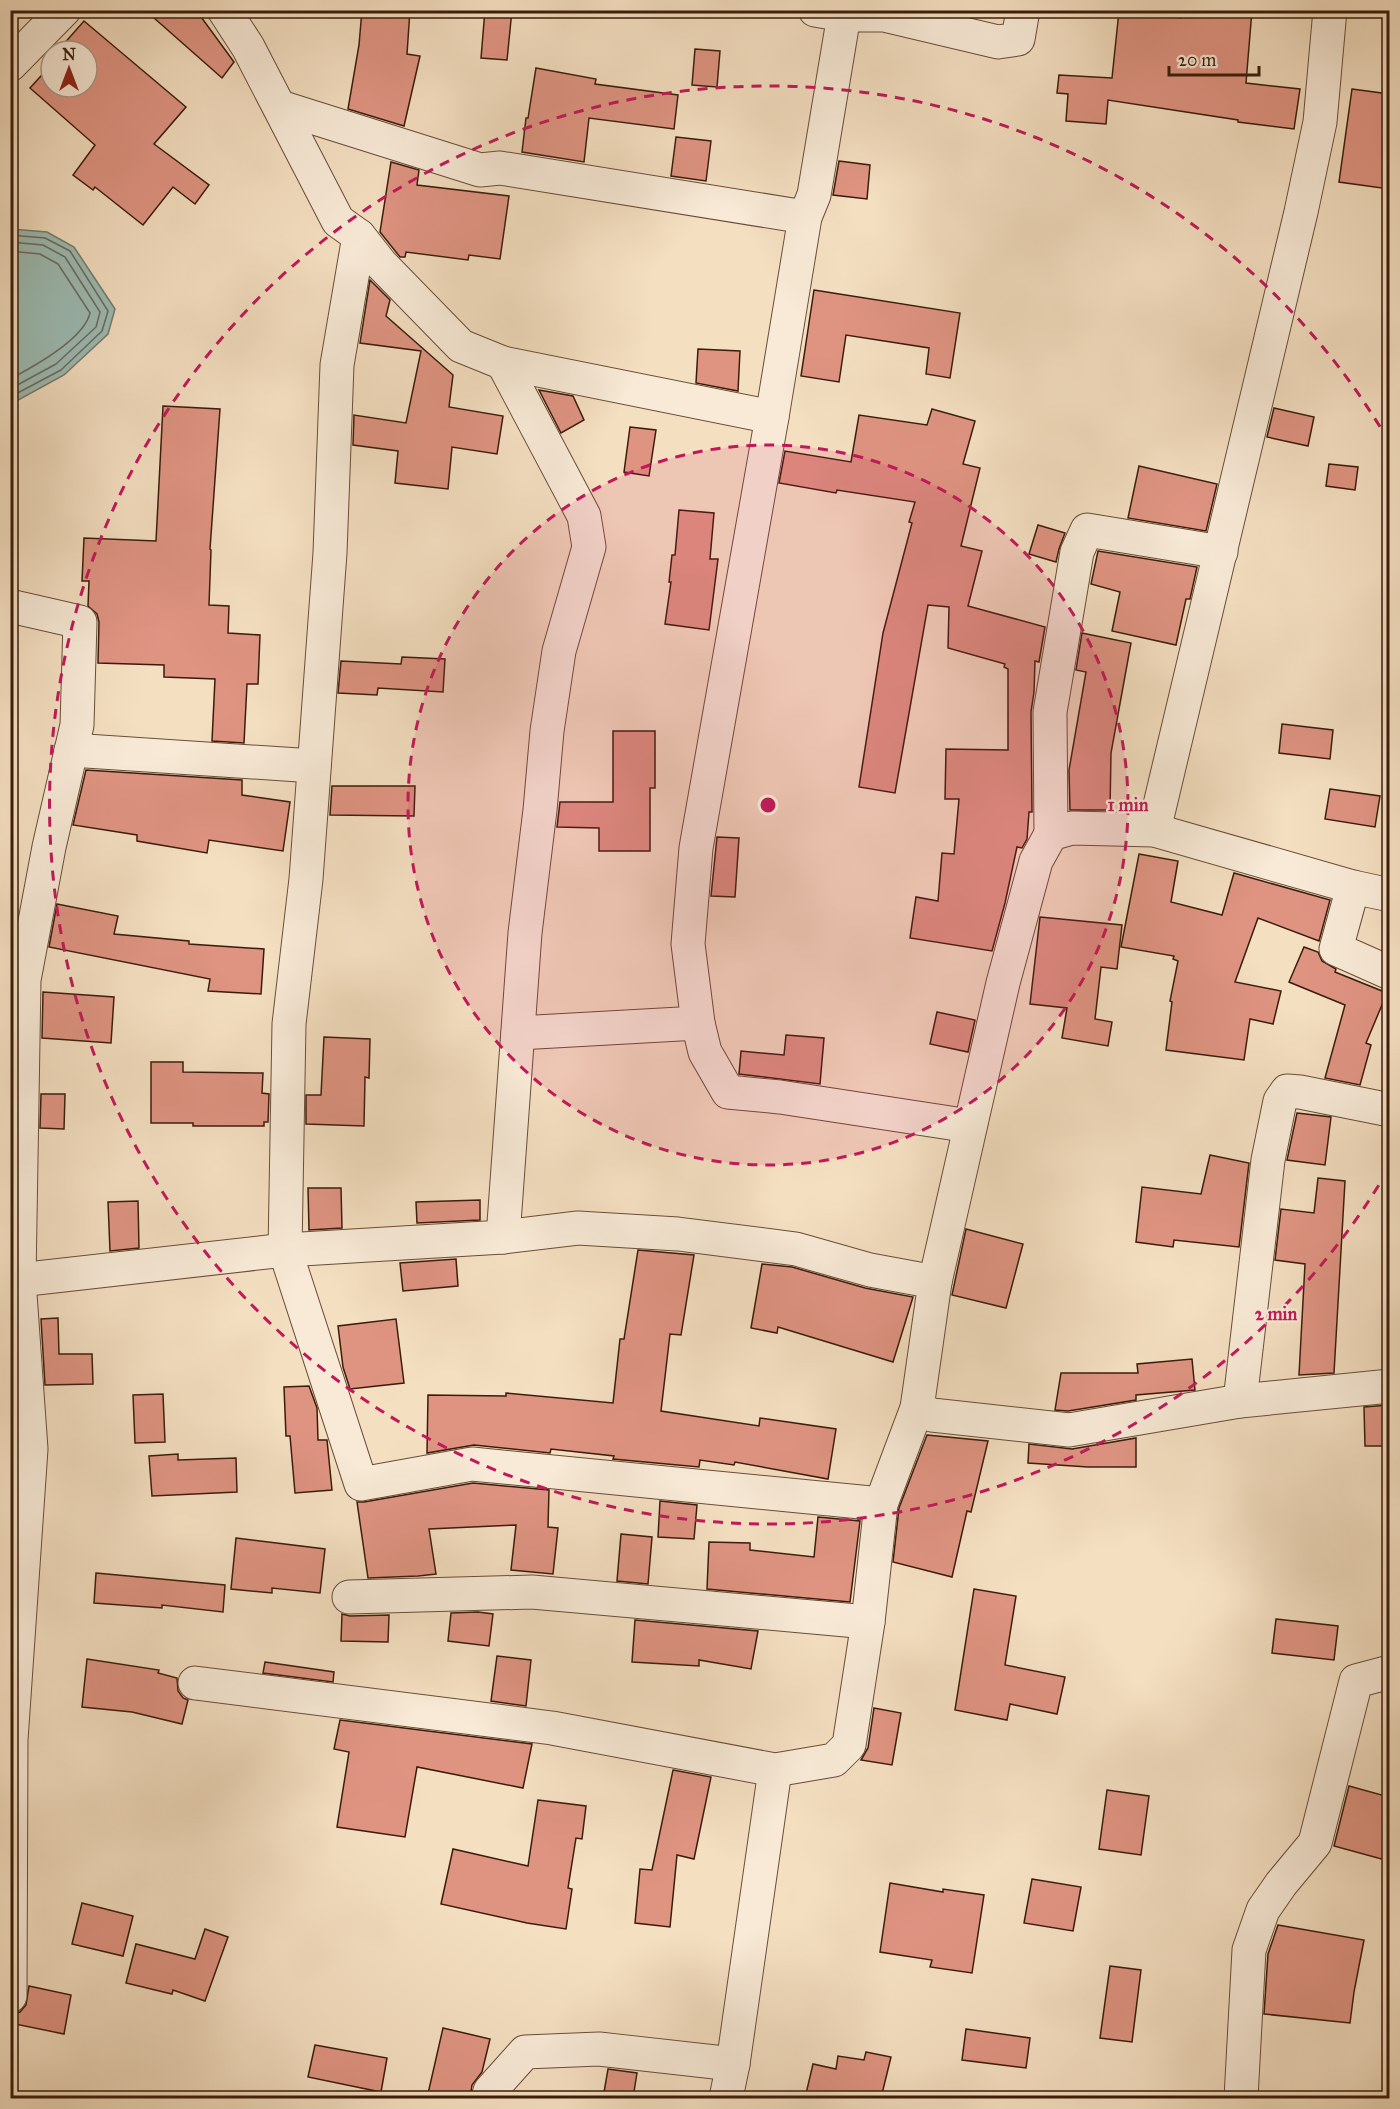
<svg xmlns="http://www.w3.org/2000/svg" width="1400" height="2109" font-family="'IM FELL Great Primer',serif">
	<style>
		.water { fill: #9cbcb4; stroke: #757c70; stroke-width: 1.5 }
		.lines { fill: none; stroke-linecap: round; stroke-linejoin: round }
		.shore { stroke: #6c6c60; stroke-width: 1.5 }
		.building { fill: #df9482; stroke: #3b1c0b; stroke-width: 1.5 }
		.minor-casing { stroke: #694d38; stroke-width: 35 }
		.minor { stroke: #f8ead7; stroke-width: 33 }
		.ring { fill: none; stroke: #c2185b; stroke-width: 3; stroke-dasharray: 10 8 }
		.centre { fill: #c2185b; stroke: #f8ead7; stroke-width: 3 }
		.ring-label { font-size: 18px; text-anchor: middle; font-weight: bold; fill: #c2185b; stroke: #f8ead7; stroke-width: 4.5; stroke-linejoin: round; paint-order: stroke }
	</style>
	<rect width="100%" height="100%" fill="#f4dfc1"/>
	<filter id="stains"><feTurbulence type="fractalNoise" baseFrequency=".00333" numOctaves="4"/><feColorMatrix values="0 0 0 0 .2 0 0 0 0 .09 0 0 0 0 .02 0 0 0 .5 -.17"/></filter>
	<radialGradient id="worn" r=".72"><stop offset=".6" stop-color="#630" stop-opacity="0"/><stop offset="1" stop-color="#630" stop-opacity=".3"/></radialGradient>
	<path class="water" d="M11 229 47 232 74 247 115 309 108 334 64 375 11 404Z"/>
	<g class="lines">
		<g class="shore">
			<path d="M10 235 45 238 70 251 108 311 102 331 61 370 10 397"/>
			<path d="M10 242 43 245 65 257 100 312 96 327 56 364 10 389"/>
			<path d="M10 251 40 254 58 264 90 313C84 339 33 367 10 379"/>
		</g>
	</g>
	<g class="building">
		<path d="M145 10H196L234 62 222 78Z"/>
		<path d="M362 10H410L407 54 420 56 404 126 348 109 359 45Z"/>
		<path d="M485 10H512L507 60 481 58Z"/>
		<path d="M1181 10H1252L1246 83 1300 89 1294 129 1238 122V120L1108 100 1106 124 1066 121 1068 94 1057 93 1059 75 1112 78 1119 11 1181 18Z"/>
		<path d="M84 21 186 107 154 144 209 185 195 204 173 187 143 225 95 187 93 190 73 175 95 145 30 88 51 65V87H87V51H64L65 49 62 46Z"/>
		<path d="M695 49 720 51 717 87 692 85Z"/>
		<path d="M536 68 596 79 595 84 678 95 674 129 589 118 584 162 522 152 526 118H528Z"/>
		<path d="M1352 89 1389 94V189L1339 182Z"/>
		<path d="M676 137 711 141 706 181 671 176Z"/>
		<path d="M839 161 870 165 867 199 833 195Z"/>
		<path d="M391 162 419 170 417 185 509 196 500 259 469 255 468 260 406 252 405 257H400L380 232Z"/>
		<path d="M370 280 390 300 386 316 453 375 449 407 503 416 497 454 452 447 448 489 395 483 398 451 353 445 354 415 406 423 421 351 360 343Z"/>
		<path d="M814 290 960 313 950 378 926 374 929 348 846 335 839 382 801 376Z"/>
		<path d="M698 349 740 351 738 391 696 383Z"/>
		<path d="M539 390 573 396 584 420 561 433Z"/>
		<path d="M163 406 220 409 210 549 211 550 209 605 229 606 228 633 260 635 258 684H247L244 743 212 741 215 679 164 677V665L98 663 99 622 97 614 88 606 89 581H82L84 538 156 541Z"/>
		<path d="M1274 408 1314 417 1308 446 1267 437Z"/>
		<path d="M932 409 975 421 963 464 980 468 961 546 982 551 968 606 1045 627 1039 662 1035 661 1034 692 1031 712 1032 812H1029L1027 839 1022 848 1017 847 1005 903 992 951 910 938 916 897 938 901 942 853 954 854 959 799H945L946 749 1008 750V669L1004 667 1005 664 948 648 949 607 928 605 895 793 859 787 883 633 912 523 909 522 915 502 837 490 836 493 779 483 785 451 851 462 859 415 927 425Z"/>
		<path d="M630 427 656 430 649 476 624 472Z"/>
		<path d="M1329 464 1358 467 1355 490 1326 486Z"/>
		<path d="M1139 466 1217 484 1206 531 1128 518Z"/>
		<path d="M679 510 714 513 710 559H718L709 630 665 624 671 582H669L672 555H675Z"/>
		<path d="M1038 525 1065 533 1059 549 1056 562 1029 554Z"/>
		<path d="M1098 551 1197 567 1190 599H1186L1176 645 1112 631 1120 592 1091 584Z"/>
		<path d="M1082 633 1131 643 1111 753 1110 810H1070L1069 770 1086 672 1076 670Z"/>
		<path d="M402 657 445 659 443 692 378 688 377 695 338 693 341 661 401 664Z"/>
		<path d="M1282 724 1333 730 1330 759 1279 753Z"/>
		<path d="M613 731H655V788H650V851H599V828L557 827 560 802H613Z"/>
		<path d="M86 770 242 780V795L290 802 283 851 209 840 207 853 137 841V835L73 825Z"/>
		<path d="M332 786H415L414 816 330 815Z"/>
		<path d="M1330 789 1380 796 1375 827 1325 819Z"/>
		<path d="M717 837 739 838 735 897 711 896Z"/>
		<path d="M1139 854 1178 861 1171 902 1222 915 1234 873 1330 900 1319 941 1258 918 1235 982 1281 991 1273 1024 1250 1019 1244 1060 1166 1050 1172 1002 1170 1001 1178 961 1173 959 1174 956 1121 947Z"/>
		<path d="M57 904 118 916 114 934 189 941V944L264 949 261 994 208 991 210 979 49 947Z"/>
		<path d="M1040 917 1122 925 1117 969 1101 967 1095 1019 1112 1022 1108 1046 1062 1038 1067 1008 1030 1004Z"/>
		<path d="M1304 947 1318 952 1322 961 1336 969 1335 972 1387 993 1366 1043 1371 1045 1360 1085 1325 1078 1345 1005 1289 982Z"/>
		<path d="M43 992 114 997 111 1043 42 1038Z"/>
		<path d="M937 1012 975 1020 968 1052 930 1044Z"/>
		<path d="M786 1035 824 1038 820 1084 739 1074 741 1051 784 1055Z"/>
		<path d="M324 1037 370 1039 369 1078 365 1077 364 1126 306 1124V1095H321Z"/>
		<path d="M151 1062H183V1072L263 1073 262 1093 269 1094 268 1122H264V1126H193V1123H151Z"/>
		<path d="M41 1094H65L64 1129 40 1128Z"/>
		<path d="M1297 1113 1331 1117 1325 1165 1287 1160Z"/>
		<path d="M1210 1155 1249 1163 1239 1247 1174 1240 1173 1247 1136 1242 1142 1187 1201 1194Z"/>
		<path d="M1318 1178 1345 1181 1334 1373 1299 1375 1305 1264 1275 1260 1281 1209 1314 1213Z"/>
		<path d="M308 1188H341L342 1228 309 1230Z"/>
		<path d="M480 1200V1220L417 1223 416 1202Z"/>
		<path d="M138 1201 139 1248 110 1251 108 1202Z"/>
		<path d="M966 1229 1023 1244 1006 1308 952 1295Z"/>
		<path d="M638 1250 694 1255 681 1335 670 1334 661 1411 759 1426 760 1418 836 1429 828 1479 735 1462 734 1465 700 1460 699 1467 613 1459 614 1456 551 1449 550 1453 474 1445 427 1453 428 1395 506 1396V1393L613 1403 620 1339H624Z"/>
		<path d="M456 1259 458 1286 403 1291 400 1263Z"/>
		<path d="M762 1264 792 1267 865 1288 913 1297 893 1362 778 1327 777 1333 751 1328Z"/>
		<path d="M58 1318 59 1354H92L93 1384 45 1385 41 1319Z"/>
		<path d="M396 1319 404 1383 350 1389 343 1367 338 1326Z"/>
		<path d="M1192 1359 1195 1390 1136 1395V1400L1068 1411 1055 1410 1061 1373H1138L1137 1364Z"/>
		<path d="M309 1386 317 1408 318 1440H327L332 1490 295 1493 290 1436H286L284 1387Z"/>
		<path d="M163 1394 165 1442 135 1443 133 1395Z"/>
		<path d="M1389 1405V1446H1365L1364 1407Z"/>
		<path d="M927 1435 988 1441 971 1512 967 1511 952 1577 893 1562 899 1508Z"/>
		<path d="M1136 1438V1467H1088L1028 1463 1029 1444 1072 1449Z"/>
		<path d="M178 1454V1460L236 1458 237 1492 152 1496 149 1456Z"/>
		<path d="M473 1483 549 1490 548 1527 558 1528 553 1574 511 1570 516 1525 429 1529 436 1574 418 1576 368 1578 357 1502H364Z"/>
		<path d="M660 1501 697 1505 694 1539 658 1537Z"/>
		<path d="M818 1517 860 1521 850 1602 707 1589 709 1542 750 1543V1550L814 1557Z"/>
		<path d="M621 1534 652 1537 648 1584 617 1581Z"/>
		<path d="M236 1538 325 1549 320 1593 272 1588V1593L231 1589Z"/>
		<path d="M96 1573 225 1585 223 1612 162 1605V1608L94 1603Z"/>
		<path d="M974 1589 1016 1596 1005 1665 1065 1677 1057 1714 1010 1704 1007 1720 955 1710Z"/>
		<path d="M478 1612 493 1614 489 1646 448 1641 451 1613Z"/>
		<path d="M342 1614 350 1616 389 1615 388 1642 341 1641Z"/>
		<path d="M1276 1619 1338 1626 1334 1660 1272 1653Z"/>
		<path d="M635 1620 758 1631 751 1669 699 1660V1666L632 1662Z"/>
		<path d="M497 1656 531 1660 526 1706 491 1701Z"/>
		<path d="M87 1659 159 1670 158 1673 177 1678 178 1691 183 1698 188 1700 182 1724 132 1712 82 1707Z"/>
		<path d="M265 1662 334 1672 333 1682 263 1673Z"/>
		<path d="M874 1708 901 1713 892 1765 861 1760 868 1748Z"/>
		<path d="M340 1720 532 1744 523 1788 417 1767 405 1837 337 1827 349 1752 334 1749Z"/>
		<path d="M673 1770 711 1777 694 1859 677 1855 670 1927 635 1923 640 1869 652 1870Z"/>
		<path d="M1349 1786 1389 1797V1861L1334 1846Z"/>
		<path d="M1107 1790 1149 1796 1141 1855 1099 1849Z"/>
		<path d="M538 1800 586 1806 582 1839 576 1838 568 1888 572 1889 566 1929 527 1923 441 1904 453 1849 528 1866Z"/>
		<path d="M1032 1879 1081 1887 1073 1931 1024 1923Z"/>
		<path d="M890 1883 943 1892V1889L984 1895 972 1973 930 1967 932 1960 880 1952Z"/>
		<path d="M82 1903 133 1916 123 1956 72 1944Z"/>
		<path d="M1278 1925 1364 1940 1354 1992 1350 2023 1264 2014 1268 1954Z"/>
		<path d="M205 1929 228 1937 205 2001 173 1990 172 1994 126 1983 136 1944 195 1959Z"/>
		<path d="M1110 1966 1141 1970 1132 2042 1100 2038Z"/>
		<path d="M29 1986 71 1995 64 2034 10 2023 11 2014 20 2012 26 2005Z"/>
		<path d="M443 2028 490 2039 482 2072 472 2085 470 2098H427Z"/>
		<path d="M966 2029 1030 2038 1026 2068 962 2060Z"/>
		<path d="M315 2045 387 2058 381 2092 308 2077Z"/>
		<path d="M866 2052 891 2057 881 2098H805L813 2064 836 2069 838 2056 864 2060Z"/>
		<path d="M608 2069 637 2073 633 2098H603Z"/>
	</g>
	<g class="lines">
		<g class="minor-casing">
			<g id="minor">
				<path d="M224 10 248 47 338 221 359 236 381 264 461 346 503 363 584 516 589 547 559 651 547 731 540 810 525 933 503 1237 578 1228 678 1234 796 1249 870 1270 935 1282 917 1408 932 1415 1069 1430 1240 1401 1390 1386"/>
				<path d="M815 10 844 15H884L998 42 1018 39 1023 10"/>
				<path d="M844 15 814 195 805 217 772 417 696 848 688 944 698 1023 705 1052 728 1092 780 1097 970 1126"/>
				<path d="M10 65 64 10"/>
				<path d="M280 107 480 170 500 168 805 217"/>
				<path d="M359 236 337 365 330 553 306 879 289 1024 285 1250 361 1484 472 1464 881 1504"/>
				<path d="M503 363 772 417"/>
				<path d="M10 606 80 622 77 725 49 847 24 980 19 1280 31 1449 11 1740 10 1996"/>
				<path d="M71 750 314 766"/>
				<path d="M1154 830 1301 212 1320 122 1330 10"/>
				<path d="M1051 834 1050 712 1077 552 1087 530 1221 552"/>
				<path d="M1353 887 1336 949 1390 973"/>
				<path d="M518 1033 698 1023"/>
				<path d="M10 1281 285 1250 503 1237"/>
				<path d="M935 1282 1003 983 1036 861 1051 834 1072 828 1154 830 1353 887 1390 895"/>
				<path d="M1240 1401 1268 1160 1280 1101 1287 1091 1300 1092 1390 1110"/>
				<path d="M349 1597 532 1592 868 1622"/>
				<path d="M195 1683 552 1728 775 1770 834 1760 849 1745 868 1622 881 1504 917 1408"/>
				<path d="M488 2098 490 2091 525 2052 599 2049 733 2064"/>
				<path d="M726 2098 733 2064 775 1770"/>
				<path d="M1241 2098 1249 1950 1263 1910 1281 1884 1315 1843 1356 1681 1390 1672"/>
			</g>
		</g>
		<use href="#minor" class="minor"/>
	</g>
	<circle cx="768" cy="805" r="360" fill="#c2185b" fill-opacity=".12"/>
	<g class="ring">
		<circle cx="768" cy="805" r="360"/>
		<path d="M1388 1170A719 719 0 1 1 1388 440"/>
	</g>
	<circle cx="768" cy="805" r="9" class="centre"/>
	<g class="ring-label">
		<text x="1128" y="811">1 min</text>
		<text x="1276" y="1320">2 min</text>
	</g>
	<rect width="1400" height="2109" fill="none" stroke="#f4dfc1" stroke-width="36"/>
	<rect x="12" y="12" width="1376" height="2085" fill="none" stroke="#3b1c0b" stroke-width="3"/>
	<rect x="18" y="18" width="1364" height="2073" fill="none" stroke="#3b1c0b" stroke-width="1.5"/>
	<g transform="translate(69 69)"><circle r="28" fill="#f8ead7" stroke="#ac9885" stroke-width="1.5"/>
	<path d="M0-4.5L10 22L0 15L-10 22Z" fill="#8f2418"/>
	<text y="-9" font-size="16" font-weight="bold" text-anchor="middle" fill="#3b1c0b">N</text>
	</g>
	<path d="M1169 66v9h90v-9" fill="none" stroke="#3b1c0b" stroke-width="3"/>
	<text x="1178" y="66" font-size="18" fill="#3b1c0b" stroke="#f8ead7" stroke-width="4.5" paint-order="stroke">20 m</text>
	<rect width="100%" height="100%" filter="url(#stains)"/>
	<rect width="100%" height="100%" fill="url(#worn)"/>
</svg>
